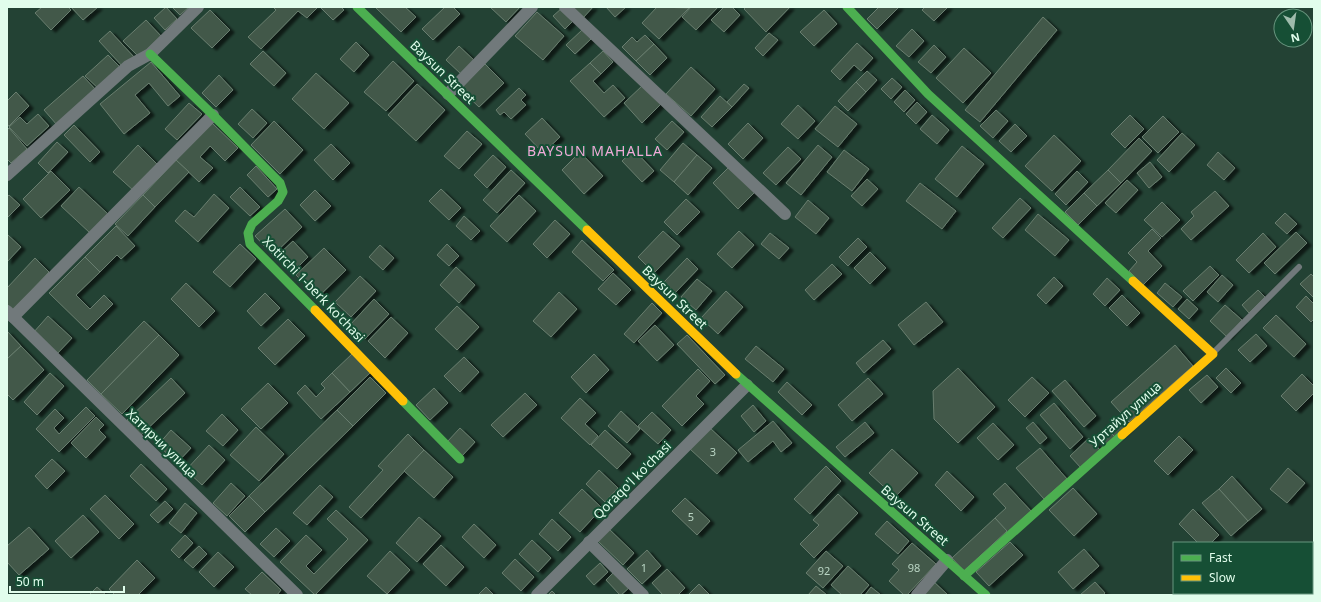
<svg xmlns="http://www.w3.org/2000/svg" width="1321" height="602" font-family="'Noto Sans',sans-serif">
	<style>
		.building { fill: #425848; stroke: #697e6f; filter: url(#shadow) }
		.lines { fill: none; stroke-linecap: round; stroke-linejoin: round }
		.lane { stroke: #71797b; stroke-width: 6 }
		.street { stroke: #71797b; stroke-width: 12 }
		.fast { stroke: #4caf50; stroke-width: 9 }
		.slow { stroke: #ffc107; stroke-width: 9 }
		.labels { text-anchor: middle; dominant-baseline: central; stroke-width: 4; stroke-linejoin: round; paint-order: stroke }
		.number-label { font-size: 11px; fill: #b9d4c3 }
		.street-label { font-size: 13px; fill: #e1fdec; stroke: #164f35 }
		.neighbourhood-label { font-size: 14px; letter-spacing: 1px; fill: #f0aad8; stroke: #164f35 }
	</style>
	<defs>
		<filter id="shadow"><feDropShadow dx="4.5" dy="2.5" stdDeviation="1" flood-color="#0009"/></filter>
	</defs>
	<rect width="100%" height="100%" fill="#234234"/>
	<g class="building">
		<path d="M42 7H68L71 10 51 30 35 13Z"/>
		<path d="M71 7H98L83 20Z"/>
		<path d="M166 7 177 19 165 30 154 18Z"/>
		<path d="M172 7H189L180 15Z"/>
		<path d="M273 7H318L307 18 298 11 261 49 248 37 276 10Z"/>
		<path d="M320 7H341L344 10 333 20Z"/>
		<path d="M375 7H405L416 17 401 32Z"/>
		<path d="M445 7H453L460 14 433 40 422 29Z"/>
		<path d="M490 7H520L506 22Z"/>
		<path d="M572 7H593L583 18Z"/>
		<path d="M606 7H626L615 17Z"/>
		<path d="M657 7 689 8 659 39 642 23Z"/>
		<path d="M691 7H718L696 30 682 17Z"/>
		<path d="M724 7H732L740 15 724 32 711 20Z"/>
		<path d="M746 7H790L766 32 744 9Z"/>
		<path d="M879 7H899L877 29 867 19Z"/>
		<path d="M925 7H948L934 21 922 10Z"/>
		<path d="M562 8 574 20 565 29 553 16Z"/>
		<path d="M210 10 230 30 212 48 191 28Z"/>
		<path d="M824 10 837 24 814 46 800 32Z"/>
		<path d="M537 12 564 36 543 60 515 36Z"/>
		<path d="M1043 17 1057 30 980 122 965 110Z"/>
		<path d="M146 20 161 36 139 57 123 41Z"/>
		<path d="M912 29 924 41 909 57 896 46Z"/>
		<path d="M582 30 591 39 575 54 566 45Z"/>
		<path d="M110 31 134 57 123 67 99 41Z"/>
		<path d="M769 33 778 40 763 56 755 48Z"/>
		<path d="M645 35 654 44 636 61 622 47 632 37 637 42Z"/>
		<path d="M356 42 369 55 354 72 340 59Z"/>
		<path d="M857 43 873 58 861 71 854 65 840 80 831 71Z"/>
		<path d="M654 44 667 58 650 75 636 61Z"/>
		<path d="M934 45 946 57 931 73 918 62Z"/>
		<path d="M459 46 475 61 461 74 446 60Z"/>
		<path d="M964 48 991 73 963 103 936 78Z"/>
		<path d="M263 51 286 73 274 86 250 64Z"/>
		<path d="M603 51 613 62 601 74 590 63Z"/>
		<path d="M108 55 121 68 99 89 85 76Z"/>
		<path d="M393 61 414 81 386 111 364 92Z"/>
		<path d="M151 62 180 96 168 106 149 83 135 95 150 113 124 134 100 104Z"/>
		<path d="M590 63 601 74 593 81 604 93 613 85 625 98 604 117 570 81Z"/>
		<path d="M485 64 504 83 479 107 460 89Z"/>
		<path d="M691 67 715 89 691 116 666 94Z"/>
		<path d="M867 71 877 80 866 92 856 82Z"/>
		<path d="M316 73 349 103 324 129 292 99Z"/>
		<path d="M219 75 233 90 216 107 202 93Z"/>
		<path d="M83 76 96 90 57 125 44 110Z"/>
		<path d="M892 78 902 87 891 99 881 89Z"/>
		<path d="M856 82 866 92 848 111 838 101Z"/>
		<path d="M417 84 445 110 416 141 388 115Z"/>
		<path d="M744 84 749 88 732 107 727 102Z"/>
		<path d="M643 85 661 104 642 123 624 103Z"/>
		<path d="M519 88 526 95 521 100 526 105 511 119 504 112 500 115 496 110Z"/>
		<path d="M905 90 915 100 904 112 894 102Z"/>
		<path d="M16 92 29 106 9 126 7 125V101Z"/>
		<path d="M720 96 732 107 712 127 701 117Z"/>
		<path d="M917 102 927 112 916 124 906 114Z"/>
		<path d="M189 103 202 114 177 140 165 129Z"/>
		<path d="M798 105 815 121 798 139 781 124Z"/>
		<path d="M835 106 857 124 838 147 815 129Z"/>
		<path d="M252 109 267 123 253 138 238 124Z"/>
		<path d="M996 110 1008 121 993 138 980 126Z"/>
		<path d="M38 114 49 126 27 146 9 127 20 117 27 124Z"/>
		<path d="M932 115 949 130 937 144 920 129Z"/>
		<path d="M1130 115 1144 129 1125 148 1111 134Z"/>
		<path d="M1163 116 1179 132 1158 153 1142 137Z"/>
		<path d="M542 118 560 137 543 153 525 134Z"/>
		<path d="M274 121 303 150 280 174 251 145Z"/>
		<path d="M672 121 684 132 667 150 655 139Z"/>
		<path d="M212 123 238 148 225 161 210 146 200 157 213 168 199 182 176 160Z"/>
		<path d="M748 123 763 138 743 159 728 144Z"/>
		<path d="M1015 124 1027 136 1011 152 999 141Z"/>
		<path d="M74 125 100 152 90 162 64 135Z"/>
		<path d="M9 128 27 149 11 163 7 159V130Z"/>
		<path d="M467 131 482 144 459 169 444 156Z"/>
		<path d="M1182 133 1195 145 1169 172 1157 160Z"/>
		<path d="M1054 135 1081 161 1052 191 1025 166Z"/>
		<path d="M1139 138 1152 151 1121 183 1108 170Z"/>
		<path d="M57 142 68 152 48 173 38 163Z"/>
		<path d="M683 143 697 155 674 182 660 170Z"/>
		<path d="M331 144 350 163 333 180 314 160Z"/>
		<path d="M138 145 158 165 134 191 113 172Z"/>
		<path d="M818 145 832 157 801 195 786 183Z"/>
		<path d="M962 146 984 164 957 197 935 179Z"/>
		<path d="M788 147 801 159 776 185 763 173Z"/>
		<path d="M634 150 654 171 642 182 622 161Z"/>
		<path d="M844 150 869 169 852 191 827 172Z"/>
		<path d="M580 152 603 176 584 194 562 170Z"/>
		<path d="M1218 152 1235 168 1224 180 1207 165Z"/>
		<path d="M493 155 506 167 487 188 474 175Z"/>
		<path d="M697 155 712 168 688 195 674 182Z"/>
		<path d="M176 160 189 172 155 207 143 195Z"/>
		<path d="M1150 162 1162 177 1149 188 1137 173Z"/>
		<path d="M256 166 277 189 268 197 247 175Z"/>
		<path d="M730 166 755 192 738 209 713 183Z"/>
		<path d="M511 170 525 183 497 213 483 200Z"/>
		<path d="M1108 170 1121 183 1097 206 1084 193Z"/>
		<path d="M51 171 70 190 41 218 23 199Z"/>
		<path d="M1077 171 1088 182 1066 205 1055 194Z"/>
		<path d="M867 179 878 189 862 206 851 196Z"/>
		<path d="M1127 180 1138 190 1116 213 1105 203Z"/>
		<path d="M920 183 956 211 942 229 906 201Z"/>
		<path d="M79 187 108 214 90 233 61 206Z"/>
		<path d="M240 187 260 207 250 216 230 197Z"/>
		<path d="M441 189 461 208 449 220 429 201Z"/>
		<path d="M315 190 331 206 315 221 300 205Z"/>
		<path d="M1215 191 1229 206 1191 240 1181 229 1194 216 1191 212Z"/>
		<path d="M1084 193 1097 206 1078 225 1065 212Z"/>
		<path d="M214 194 229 208 198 242 175 221 185 210 194 217Z"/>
		<path d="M9 195 20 205 7 218V197Z"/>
		<path d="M143 195 155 207 128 236 115 224Z"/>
		<path d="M519 195 536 211 507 242 490 226Z"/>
		<path d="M1020 198 1031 208 1003 238 992 228Z"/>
		<path d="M686 199 700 212 677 235 664 222Z"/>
		<path d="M808 200 829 218 816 234 795 217Z"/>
		<path d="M1162 202 1180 220 1162 237 1144 220Z"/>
		<path d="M285 209 302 227 273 255 255 236Z"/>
		<path d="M1285 213 1297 224 1287 234 1275 223Z"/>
		<path d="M1038 214 1069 240 1055 256 1025 230Z"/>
		<path d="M464 216 480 231 471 240 456 226Z"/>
		<path d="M555 220 570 234 547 258 533 244Z"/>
		<path d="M116 226 135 246 121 259 117 255 100 272 85 257Z"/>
		<path d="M1152 229 1161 238 1148 251 1162 266 1143 285 1129 271 1137 262 1128 253Z"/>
		<path d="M663 231 680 246 654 273 638 257Z"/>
		<path d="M739 231 754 245 732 268 717 254Z"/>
		<path d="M1296 232 1307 243 1275 274 1264 263Z"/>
		<path d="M770 233 789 248 779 259 761 244Z"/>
		<path d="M1263 233 1276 247 1249 273 1236 260Z"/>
		<path d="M8 235 21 247 7 262V236Z"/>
		<path d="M858 238 867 247 848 266 839 257Z"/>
		<path d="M582 240 614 270 603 281 572 252Z"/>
		<path d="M293 241 308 257 293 272 277 256Z"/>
		<path d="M240 244 256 259 230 287 213 272Z"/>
		<path d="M447 244 459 256 449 266 437 255Z"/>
		<path d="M380 245 394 258 383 270 369 257Z"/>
		<path d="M324 248 346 270 318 297 296 275Z"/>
		<path d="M870 252 886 268 870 284 854 268Z"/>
		<path d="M85 257 100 272 76 295 90 309 104 295 113 304 87 330 49 293Z"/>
		<path d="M35 258 49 272 13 310 7 304V288Z"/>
		<path d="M687 258 698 269 675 293 664 282Z"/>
		<path d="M832 264 842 274 814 300 805 290Z"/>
		<path d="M1210 266 1219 275 1193 301 1183 291Z"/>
		<path d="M456 267 475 285 459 303 440 285Z"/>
		<path d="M613 273 631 290 616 305 598 289Z"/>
		<path d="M1311 274 1314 277V298L1300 284Z"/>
		<path d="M1222 275 1233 285 1218 302 1207 292Z"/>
		<path d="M360 276 376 291 351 317 335 302Z"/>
		<path d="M1054 277 1063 286 1046 304 1037 295Z"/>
		<path d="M1107 278 1120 290 1105 306 1093 294Z"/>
		<path d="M697 279 712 291 696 310 681 297Z"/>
		<path d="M186 283 215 311 199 327 171 299Z"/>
		<path d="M1165 283 1182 297 1173 307 1157 293Z"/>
		<path d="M1258 290 1265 297 1249 313 1242 305Z"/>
		<path d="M726 291 743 307 718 334 701 318Z"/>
		<path d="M559 292 577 309 551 337 533 321Z"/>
		<path d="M265 293 280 308 261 326 247 311Z"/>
		<path d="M1122 295 1140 313 1127 326 1109 308Z"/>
		<path d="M1306 296 1314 304V319L1311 322 1296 307Z"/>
		<path d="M374 299 389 314 365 339 350 325Z"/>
		<path d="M1187 299 1198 309 1189 319 1178 309Z"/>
		<path d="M926 302 943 322 914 345 898 325Z"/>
		<path d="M652 303 662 313 634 343 624 334Z"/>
		<path d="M1225 305 1242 320 1227 337 1210 321Z"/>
		<path d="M457 306 479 327 457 350 435 329Z"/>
		<path d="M1276 315 1306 344 1294 357 1263 328Z"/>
		<path d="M48 316 72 338 56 355 33 333Z"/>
		<path d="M391 317 408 333 385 358 368 341Z"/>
		<path d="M288 319 305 336 275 365 258 348Z"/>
		<path d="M144 321 159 335 101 394 87 380Z"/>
		<path d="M655 325 674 345 657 361 638 341Z"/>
		<path d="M7 331 21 346 7 359Z"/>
		<path d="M1256 334 1267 346 1250 362 1238 350Z"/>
		<path d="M159 335 179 355 122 414 101 394Z"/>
		<path d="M687 335 725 375 715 384 677 344Z"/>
		<path d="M883 340 891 349 864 373 856 363Z"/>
		<path d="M1175 345 1193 366 1129 422 1111 402Z"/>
		<path d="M21 346 44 370 13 400 7 394V359Z"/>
		<path d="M756 346 784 369 773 382 745 359Z"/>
		<path d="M353 353 371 372 350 392 332 373Z"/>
		<path d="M594 354 609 370 586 393 571 377Z"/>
		<path d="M464 357 479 372 460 392 444 376Z"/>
		<path d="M958 368 995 407 958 443 934 419 933 391Z"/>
		<path d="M1226 368 1241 383 1231 393 1216 378Z"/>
		<path d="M698 369 710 381 696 396 704 404 682 426 662 406Z"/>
		<path d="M50 373 64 386 37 415 24 402Z"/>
		<path d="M332 373 350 392 321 419 297 393 305 385 316 397 325 388 321 384Z"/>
		<path d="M1302 374 1314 386V393L1296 411 1281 396Z"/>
		<path d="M1207 375 1218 387 1201 403 1189 390Z"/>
		<path d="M370 377 386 393 353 426 337 410Z"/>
		<path d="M1032 377 1049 393 1025 417 1008 400Z"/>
		<path d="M171 378 185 393 141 435 127 420Z"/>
		<path d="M868 378 883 394 852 421 838 405Z"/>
		<path d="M1065 380 1096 416 1084 427 1052 391Z"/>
		<path d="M787 382 812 405 802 415 778 392Z"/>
		<path d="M268 383 288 403 261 429 241 409Z"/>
		<path d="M434 388 448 403 430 420 416 405Z"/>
		<path d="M525 393 537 405 503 437 491 425Z"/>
		<path d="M580 398 596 413 585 424 598 436 590 445 561 418Z"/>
		<path d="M1054 403 1083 437 1070 449 1040 415Z"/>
		<path d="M753 405 766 421 754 432 741 416Z"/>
		<path d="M86 407 95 416 59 452 36 429 55 409 64 418 54 428 59 434Z"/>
		<path d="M337 410 353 426 265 512 249 496Z"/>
		<path d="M621 411 640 429 627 443 608 426Z"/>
		<path d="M652 412 671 430 658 444 638 426Z"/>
		<path d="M222 414 238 430 223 446 206 431Z"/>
		<path d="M96 417 104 425 99 430 106 437 86 458 71 443Z"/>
		<path d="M1118 417 1128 428 1116 438 1106 428Z"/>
		<path d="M773 421 792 443 781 452 773 441 748 462 738 450Z"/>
		<path d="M865 422 874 433 845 457 836 447Z"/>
		<path d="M1033 422 1047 438 1040 444 1026 428Z"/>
		<path d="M993 423 1014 445 998 460 977 438Z"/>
		<path d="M256 427 284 454 259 481 230 455Z"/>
		<path d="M460 428 475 442 462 456 447 442Z"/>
		<path d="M710 428 737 453 717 474 690 449Z"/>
		<path d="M1106 428 1116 438 1106 447 1097 436Z"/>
		<path d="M171 430 191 448 177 463 158 445Z"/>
		<path d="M605 430 631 454 617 469 591 445Z"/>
		<path d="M408 434 424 450 361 518 349 507 383 470 378 466Z"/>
		<path d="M1179 436 1193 450 1168 475 1154 461Z"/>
		<path d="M1089 438 1100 450 1081 468 1070 456Z"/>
		<path d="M209 445 225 460 202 485 186 470Z"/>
		<path d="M1040 448 1067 479 1044 499 1016 468Z"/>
		<path d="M892 449 918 473 895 497 869 473Z"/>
		<path d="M424 450 453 477 434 498 404 471Z"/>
		<path d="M52 459 65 471 47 489 35 476Z"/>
		<path d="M141 464 167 489 156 501 130 476Z"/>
		<path d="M826 466 841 481 810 514 794 499Z"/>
		<path d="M1288 468 1305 483 1287 503 1270 489Z"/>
		<path d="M599 470 618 488 605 502 586 484Z"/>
		<path d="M947 471 974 497 961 511 935 485Z"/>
		<path d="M1232 476 1262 509 1248 521 1219 489Z"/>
		<path d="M231 483 245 496 227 516 213 503Z"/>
		<path d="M1005 483 1031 511 1007 533 995 518 1006 508 993 494Z"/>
		<path d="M320 485 333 497 307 525 293 513Z"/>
		<path d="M1073 488 1097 514 1074 536 1049 510Z"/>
		<path d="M582 489 602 508 580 532 559 513Z"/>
		<path d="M1219 489 1248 521 1231 536 1202 503Z"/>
		<path d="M838 494 858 513 814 558 800 544 819 525 813 520Z"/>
		<path d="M105 495 134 524 119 539 90 509Z"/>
		<path d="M249 496 265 512 245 532 229 516Z"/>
		<path d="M685 498 710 521 697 535 672 511Z"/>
		<path d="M165 501 173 509 158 523 150 515Z"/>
		<path d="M185 503 197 513 181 533 169 523Z"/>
		<path d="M1193 509 1219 535 1211 543H1198L1179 524Z"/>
		<path d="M336 510 368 540 315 595 280 562 306 535 322 550 306 566 314 574 348 539 327 519Z"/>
		<path d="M83 515 99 532 71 558 55 541Z"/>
		<path d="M419 517 441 536 417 562 396 543Z"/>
		<path d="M995 518 1007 531 964 571 952 558Z"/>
		<path d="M552 519 571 537 558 551 539 534Z"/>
		<path d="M887 521 909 541 898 554 875 534Z"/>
		<path d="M474 524 496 545 484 558 462 537Z"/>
		<path d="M29 527 49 549 19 575 7 562V546Z"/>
		<path d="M276 528 290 541 274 557 260 544Z"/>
		<path d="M609 529 634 553 623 565 598 541Z"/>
		<path d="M185 535 193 543 179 558 171 550Z"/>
		<path d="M532 540 551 558 538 572 519 554Z"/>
		<path d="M1010 542 1023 555 989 586 976 572Z"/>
		<path d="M912 543 936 564 907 595H904L889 581 899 570 892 564Z"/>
		<path d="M441 545 464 567 446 586 423 564Z"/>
		<path d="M199 546 207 554 193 568 184 560Z"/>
		<path d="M1084 549 1099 566 1073 589 1058 572Z"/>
		<path d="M647 550 661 566 642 584 627 569Z"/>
		<path d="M390 551 410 570 387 594 367 576Z"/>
		<path d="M826 551 843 566 823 588 806 573Z"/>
		<path d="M218 552 234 567 214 587 199 572Z"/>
		<path d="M515 559 534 577 521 591 502 573Z"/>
		<path d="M137 560 155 578 138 595H115L109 589Z"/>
		<path d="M600 563 608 572 594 585 586 576Z"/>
		<path d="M848 566 869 585 860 595H842L831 585Z"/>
		<path d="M667 569 685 588 678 595H663L652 583Z"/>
		<path d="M615 571 630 587 621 595H620L606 580Z"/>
		<path d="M262 572 281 590 277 595H252L245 589Z"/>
		<path d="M933 581 948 595H920Z"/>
		<path d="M1095 582 1105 593 1103 595H1080Z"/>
		<path d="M699 584 710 595H688Z"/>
		<path d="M816 586 827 595H808Z"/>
		<path d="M97 587 106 595H89Z"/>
		<path d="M486 587 494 595H478Z"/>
		<path d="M871 587 881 595H865Z"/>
		<path d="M552 591 556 595H548Z"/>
		<path d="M1238 593H1262L1260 595H1240Z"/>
	</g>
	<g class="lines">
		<path class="lane" d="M1214 352 1299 267"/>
		<g class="street">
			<path d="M565 7 785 214"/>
			<path d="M448 94 532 7"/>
			<path d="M7 175 128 66 150 54 198 7"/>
			<path d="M7 311 297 595"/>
			<path d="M13 317 213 115"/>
			<path d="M589 542 643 595"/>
			<path d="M537 595 747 385"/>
			<path d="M917 595 947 560"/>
			<path d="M1312 595 1314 593"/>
		</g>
		<g class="fast">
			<path d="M357 7 587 230"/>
			<path d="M847 7 928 94 1133 281"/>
			<path d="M150 54 213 115 280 183 283 192 278 201 252 224 248 233 250 244 315 310"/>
			<path d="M736 374 986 595"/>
			<path d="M403 401 460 459"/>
			<path d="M964 576 1122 435"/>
		</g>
		<g class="slow">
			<path d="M587 230 736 374"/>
			<path d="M315 310 403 401"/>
			<path d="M1122 435 1213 354 1133 281"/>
		</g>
	</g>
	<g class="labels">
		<g class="number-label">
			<text x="713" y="451">3</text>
			<text x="691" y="516">5</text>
			<text x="644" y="567">1</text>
			<text x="914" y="567">98</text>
			<text x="824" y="570">92</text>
		</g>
		<g class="street-label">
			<text transform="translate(443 72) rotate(44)">Bаysun Street</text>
			<text transform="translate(314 289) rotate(46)">Xotirchi 1-berk ko'chasi</text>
			<text transform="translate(675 297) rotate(44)">Bаysun Street</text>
			<text transform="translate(1125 414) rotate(-42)">Уртайул улица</text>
			<text transform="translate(162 443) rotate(44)">Хатирчи улица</text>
			<text transform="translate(632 480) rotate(-45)">Qoraqo'l ko'chasi</text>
			<text transform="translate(915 515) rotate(41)">Bаysun Street</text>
		</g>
		<g class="neighbourhood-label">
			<text x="595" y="150">BAYSUN MAHALLA</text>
		</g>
	</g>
	<rect width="1321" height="602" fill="none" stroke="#e1fdec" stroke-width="16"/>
	<rect x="1173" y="542" width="140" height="52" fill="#164f35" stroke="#67957e"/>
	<rect x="1181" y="555" width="20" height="6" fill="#4caf50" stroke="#67957e"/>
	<text x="1209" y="562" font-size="12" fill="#e1fdec">Fast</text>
	<rect x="1181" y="575" width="20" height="6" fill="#ffc107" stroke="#67957e"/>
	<text x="1209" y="582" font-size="12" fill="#e1fdec">Slow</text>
	<g transform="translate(1293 28) rotate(167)"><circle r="19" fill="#164f35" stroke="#67957e"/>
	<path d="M0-3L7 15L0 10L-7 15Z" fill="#9ebcac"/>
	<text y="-6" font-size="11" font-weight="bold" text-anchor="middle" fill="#e1fdec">N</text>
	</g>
	<path d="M10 586v6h114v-6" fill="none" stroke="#e1fdec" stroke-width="2"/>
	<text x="16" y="586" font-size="12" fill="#e1fdec" stroke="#164f35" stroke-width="3" paint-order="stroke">50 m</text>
</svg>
